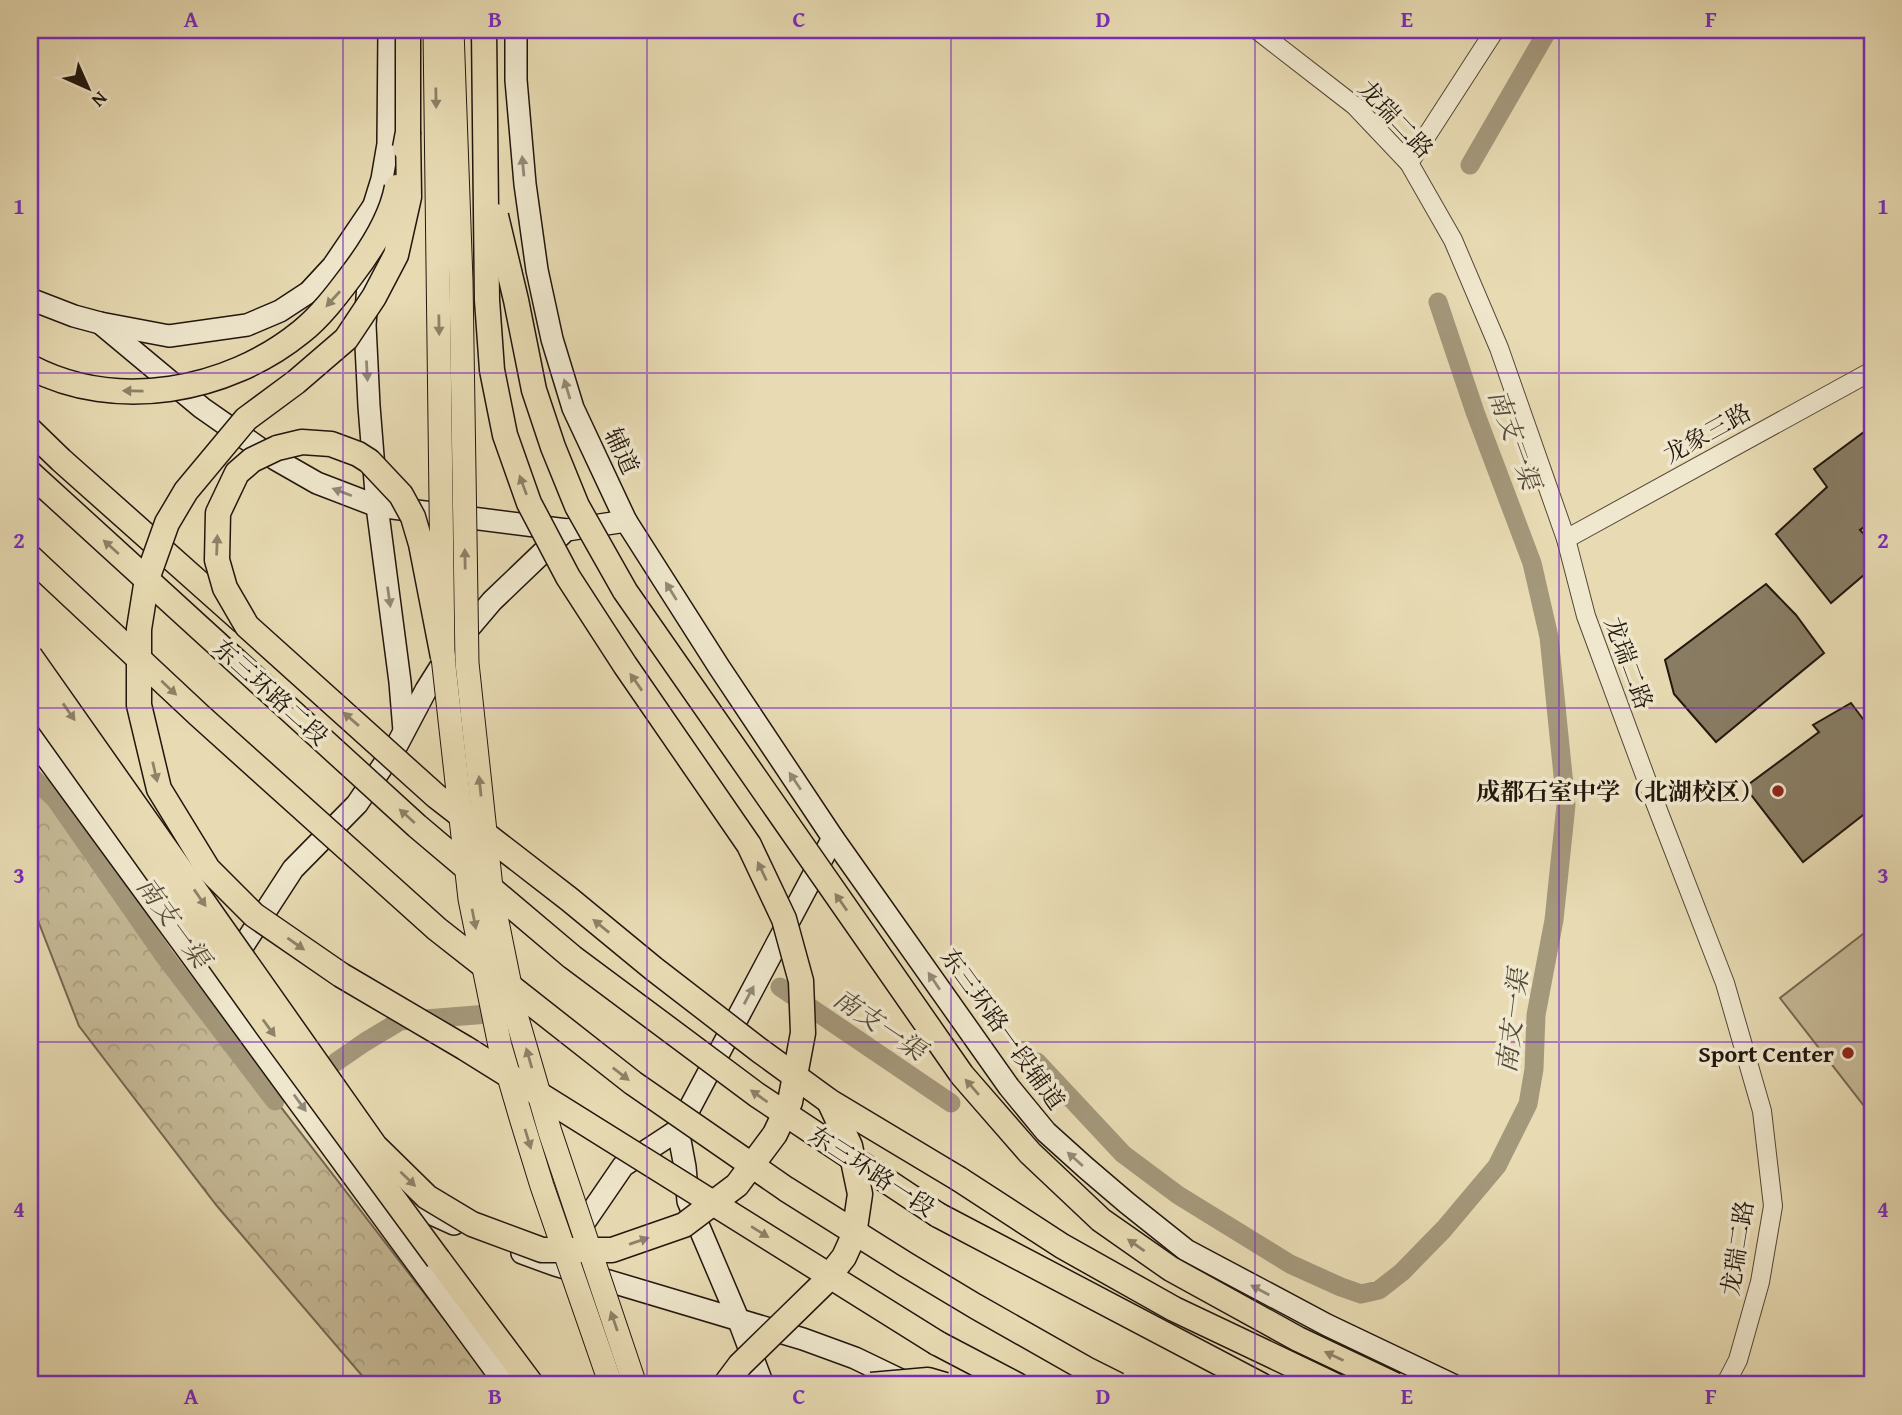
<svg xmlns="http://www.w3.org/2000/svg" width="1902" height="1415" font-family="'Gentium Book Plus','Noto Serif SC',serif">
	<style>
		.park { fill: url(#park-crowns); stroke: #746852; stroke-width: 2 }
		.pitch { fill: #c6ba97; stroke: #746852; stroke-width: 2 }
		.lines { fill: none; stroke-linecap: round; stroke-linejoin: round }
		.canal { stroke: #a4987b; stroke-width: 19 }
		.building { fill: #887c63; stroke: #21160d; stroke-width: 2 }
		.tertiary-casing { stroke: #534736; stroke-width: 20 }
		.secondary-casing { stroke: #21160d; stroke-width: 24 }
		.trunk-casing { stroke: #21160d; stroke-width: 27 }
		.tertiary { stroke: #f0e8ce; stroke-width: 18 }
		.secondary { stroke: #f0e8ce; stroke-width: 21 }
		.trunk { stroke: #e8dbb3; stroke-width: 24 }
		.primary-bridge-casing { stroke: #21160d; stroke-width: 25; stroke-linecap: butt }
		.trunk-bridge-casing { stroke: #21160d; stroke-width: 27; stroke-linecap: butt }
		.primary-bridge { stroke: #e8dbb3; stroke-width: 23 }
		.trunk-bridge { stroke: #e8dbb3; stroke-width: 24 }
		.oneway { fill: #8e8268 }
		.oneway2 { fill: #938a77 }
		.grid { fill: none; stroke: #7b2cbf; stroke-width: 2; stroke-opacity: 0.55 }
		.poi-dot { fill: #8f2418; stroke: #f0e8ce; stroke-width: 2.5 }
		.labels { text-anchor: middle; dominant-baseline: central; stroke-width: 7; stroke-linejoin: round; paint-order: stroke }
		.street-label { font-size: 24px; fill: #21160d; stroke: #f0e8ce }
		.poi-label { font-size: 24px; font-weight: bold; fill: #21160d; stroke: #f0e8ce; text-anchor: end }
		.water-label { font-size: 26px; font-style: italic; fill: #554a39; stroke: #f0e8ce }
		.neatline { fill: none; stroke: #7b2cbf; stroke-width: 2.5 }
		.grid-label { font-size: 23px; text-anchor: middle; font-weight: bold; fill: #7b2cbf }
	</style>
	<defs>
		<pattern id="park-crowns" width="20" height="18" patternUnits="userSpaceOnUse" patternTransform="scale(1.75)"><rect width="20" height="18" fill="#c6ba97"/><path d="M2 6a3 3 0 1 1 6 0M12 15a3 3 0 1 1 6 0" fill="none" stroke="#aa9f81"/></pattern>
	</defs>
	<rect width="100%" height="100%" fill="#e8dbb3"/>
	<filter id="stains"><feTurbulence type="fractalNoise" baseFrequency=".00286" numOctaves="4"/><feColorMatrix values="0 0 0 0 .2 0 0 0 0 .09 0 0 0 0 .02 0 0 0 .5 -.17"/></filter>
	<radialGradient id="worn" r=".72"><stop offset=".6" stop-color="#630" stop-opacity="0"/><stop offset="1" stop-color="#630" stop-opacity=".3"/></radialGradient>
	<path class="park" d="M30 767 177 972 471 1354 492 1385H370L217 1206 79 1026 30 900Z"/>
	<path class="pitch" d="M1872 927V1108L1868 1111 1780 998Z"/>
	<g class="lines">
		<g class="canal">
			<path d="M1470 165 1548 30"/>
			<path d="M30 775 56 800 165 957 275 1101"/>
			<path d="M780 987 951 1103"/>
			<path d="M336 1062 365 1042 400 1021 501 1013"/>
			<path d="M1037 1062 1123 1154 1178 1195 1290 1264 1341 1287 1361 1294 1379 1290 1402 1272 1444 1229 1497 1166 1528 1104 1534 1069 1536 1015 1554 920 1566 805 1549 637 1532 563 1475 412 1438 302"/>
		</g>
	</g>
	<g class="building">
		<path d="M1872 426V521L1860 530 1872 543V568L1831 603 1776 534 1827 487 1814 469Z"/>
		<path d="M1766 584 1796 615 1824 653 1716 742 1674 694 1665 660Z"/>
		<path d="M1851 703 1872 731V808L1803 862 1745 787 1819 732 1813 725Z"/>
	</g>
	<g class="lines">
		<g class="tertiary-casing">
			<g id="tertiary">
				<path d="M1257 30 1355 106 1409 163 1453 240 1499 348 1566 539 1586 616 1654 800 1725 983 1762 1111 1773 1206 1760 1282 1738 1360 1725 1385"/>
				<path d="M1409 163 1495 30"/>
				<path d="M1566 539 1872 371"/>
			</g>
		</g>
		<g class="secondary-casing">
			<g id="secondary">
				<path d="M389 30 388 144 382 179 374 205 365 325 369 406 377 506 400 682 404 731"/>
				<path d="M516 30V80L525 184 537 270 552 339 573 408 626 521 719 667 833 838 1009 1087 1046 1132 1086 1168 1127 1203 1186 1250 1327 1325 1453 1385"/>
				<path d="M30 299 74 316 100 323 169 336 247 325 280 311 309 292 333 266 373 207"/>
				<path d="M100 323 202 408 275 459 317 483 377 506 567 530 626 521"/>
				<path d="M30 735 506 1385"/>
				<path d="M230 966 293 869 357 804 397 745 426 690 453 647 492 601 562 534"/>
				<path d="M678 1130 685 1167 688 1201 739 1321 763 1385"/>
				<path d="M388 1194 454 1224"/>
				<path d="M573 1239 623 1166 678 1130 833 838"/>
				<path d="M522 1253 555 1265 803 1339 855 1358 909 1384"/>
			</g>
		</g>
		<g class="trunk-casing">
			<g id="trunk">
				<path d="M30 430 61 460 242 621"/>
				<path d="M959 1179 1062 1246 1174 1309 1334 1385"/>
				<path d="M938 1215 1261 1385"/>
				<path d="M438 1259 532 1385"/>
				<path d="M937 1343 1017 1385"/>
			</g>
		</g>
		<use href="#tertiary" class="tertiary"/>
		<use href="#secondary" class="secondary"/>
		<use href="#trunk" class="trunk"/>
		<g class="primary-bridge-casing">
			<g id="primary-bridge">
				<path d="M435 30 443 657 470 899 500 1046 522 1121 542 1186 611 1385"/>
				<path d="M452 30 461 281 467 663 492 897 516 1015 550 1132 635 1385"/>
			</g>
		</g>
		<g class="trunk-bridge-casing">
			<g id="trunk-bridge">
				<path d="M408 132 409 197 396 255 374 297 346 339 296 382 246 419 186 491 167 523 147 579 139 629V705L159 789 208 869 254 915 341 975 465 1048 937 1343"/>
				<path d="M405 148 408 132V30"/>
				<path d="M496 216 516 300 534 390 553 447 577 506 625 591 962 1075 1030 1153 1101 1220 1171 1269 1298 1339 1395 1385"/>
				<path d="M30 367C116 412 227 392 301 332 320 317 336 296 351 276 371 250 391 219 397 187"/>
				<path d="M30 473 417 826 572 957 757 1095 938 1215"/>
				<path d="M30 557 200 716 437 929 633 1083 786 1189 905 1264 975 1306 1086 1369 1118 1385"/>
				<path d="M30 656 375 1146 427 1197 472 1224 542 1250H612L684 1225 737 1185 775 1134 790 1102 803 1033 801 981 784 919 749 845 625 665 568 577 529 503 505 435 492 370 487 300 484 30"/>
				<path d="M443 657 421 544 413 517 401 495 369 461 358 454 331 444 302 442 277 448 252 460 237 473 218 513 217 560 225 588 247 626 436 796 569 899 654 969 759 1050 829 1101 959 1179"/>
				<path d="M30 694 269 1029 438 1259"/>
				<path d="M725 1385 740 1365 822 1285 844 1257 854 1235 860 1194 850 1146 829 1101"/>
				<path d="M871 1385 928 1380 945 1385"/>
			</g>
		</g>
		<use href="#primary-bridge" class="primary-bridge"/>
		<use href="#trunk-bridge" class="trunk-bridge"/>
	</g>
	<defs><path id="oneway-solid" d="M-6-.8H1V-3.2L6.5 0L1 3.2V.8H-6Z" transform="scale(1.75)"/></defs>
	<g class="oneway">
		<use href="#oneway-solid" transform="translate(436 98) rotate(89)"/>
		<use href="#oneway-solid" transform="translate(333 299) rotate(132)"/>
		<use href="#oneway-solid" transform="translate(439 325) rotate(89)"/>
		<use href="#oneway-solid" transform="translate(133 391) rotate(-179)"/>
		<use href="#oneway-solid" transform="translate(523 485) rotate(-110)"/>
		<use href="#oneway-solid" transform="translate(217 545) rotate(-88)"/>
		<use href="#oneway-solid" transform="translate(111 547) rotate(-138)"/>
		<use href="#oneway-solid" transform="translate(465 559) rotate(-91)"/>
		<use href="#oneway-solid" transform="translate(636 682) rotate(-125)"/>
		<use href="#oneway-solid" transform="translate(169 688) rotate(43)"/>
		<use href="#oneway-solid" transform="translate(69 712) rotate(55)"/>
		<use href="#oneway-solid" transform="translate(351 719) rotate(-139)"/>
		<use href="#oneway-solid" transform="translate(155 772) rotate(77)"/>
		<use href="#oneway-solid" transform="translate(480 786) rotate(-96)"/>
		<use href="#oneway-solid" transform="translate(407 816) rotate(-138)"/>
		<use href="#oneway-solid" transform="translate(762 871) rotate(-115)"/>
		<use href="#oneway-solid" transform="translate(200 898) rotate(55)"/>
		<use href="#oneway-solid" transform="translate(841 902) rotate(-125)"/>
		<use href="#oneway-solid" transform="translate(474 919) rotate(79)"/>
		<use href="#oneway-solid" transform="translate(601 926) rotate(-141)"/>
		<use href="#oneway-solid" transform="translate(296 944) rotate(35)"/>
		<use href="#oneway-solid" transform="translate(269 1028) rotate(54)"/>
		<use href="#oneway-solid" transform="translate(529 1058) rotate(-106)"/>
		<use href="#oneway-solid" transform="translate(621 1074) rotate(38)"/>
		<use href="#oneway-solid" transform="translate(972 1087) rotate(-131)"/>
		<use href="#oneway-solid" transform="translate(759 1096) rotate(-145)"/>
		<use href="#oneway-solid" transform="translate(528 1139) rotate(73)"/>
		<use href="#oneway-solid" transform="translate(408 1179) rotate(44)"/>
		<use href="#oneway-solid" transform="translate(760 1232) rotate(32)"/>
		<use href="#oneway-solid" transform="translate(639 1241) rotate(-19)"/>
		<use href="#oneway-solid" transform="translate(1136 1245) rotate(-145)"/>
		<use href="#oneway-solid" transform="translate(614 1321) rotate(-109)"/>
		<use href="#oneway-solid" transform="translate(1334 1356) rotate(-155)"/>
	</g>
	<g class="oneway2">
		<use href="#oneway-solid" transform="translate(523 166) rotate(-95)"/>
		<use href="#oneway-solid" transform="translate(367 371) rotate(87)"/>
		<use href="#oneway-solid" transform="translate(567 389) rotate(-107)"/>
		<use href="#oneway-solid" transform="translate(342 492) rotate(-159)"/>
		<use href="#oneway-solid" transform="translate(671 591) rotate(-122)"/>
		<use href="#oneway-solid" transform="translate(389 597) rotate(82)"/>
		<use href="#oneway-solid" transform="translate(795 781) rotate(-124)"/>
		<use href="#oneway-solid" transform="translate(934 981) rotate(-124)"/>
		<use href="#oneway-solid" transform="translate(749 995) rotate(-62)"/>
		<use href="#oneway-solid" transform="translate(300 1103) rotate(54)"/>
		<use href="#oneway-solid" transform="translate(1075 1159) rotate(-138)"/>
		<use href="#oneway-solid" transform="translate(1260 1290) rotate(-152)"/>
	</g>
	<path class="grid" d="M343 30V1385M647 30V1385M951 30V1385M1255 30V1385M1559 30V1385M30 373H1872M30 708H1872M30 1042H1872"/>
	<g class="poi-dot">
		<circle cx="1778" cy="791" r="7"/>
		<circle cx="1848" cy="1053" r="7"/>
	</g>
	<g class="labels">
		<g class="street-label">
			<text transform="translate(1396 119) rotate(47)">龙瑞二路</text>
			<text transform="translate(1707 433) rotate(-29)">龙象三路</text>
			<text transform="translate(622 451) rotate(65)">辅道</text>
			<text transform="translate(1629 663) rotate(70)">龙瑞二路</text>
			<text transform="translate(271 692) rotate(42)">东三环路二段</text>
			<text transform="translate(1003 1029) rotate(54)">东三环路一段辅道</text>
			<text transform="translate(872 1171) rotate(33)">东三环路一段</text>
			<text transform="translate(1737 1248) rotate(-81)">龙瑞二路</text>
		</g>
		<g class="poi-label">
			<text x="1764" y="791">成都石室中学（北湖校区）</text>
			<text x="1834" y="1053">Sport Center</text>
		</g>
		<g class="water-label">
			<text transform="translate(1515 439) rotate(70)">南支一渠</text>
			<text transform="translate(174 922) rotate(54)">南支一渠</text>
			<text transform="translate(1512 1021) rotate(-83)">南支一渠</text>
			<text transform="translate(880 1024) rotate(34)">南支一渠</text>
		</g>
	</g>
	<rect width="1902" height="1415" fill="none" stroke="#e8dbb3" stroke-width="77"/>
	<g transform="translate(88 88) rotate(135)" stroke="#f0e8ce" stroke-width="5" paint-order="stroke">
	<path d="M0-5L12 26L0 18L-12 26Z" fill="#21160d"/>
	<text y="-10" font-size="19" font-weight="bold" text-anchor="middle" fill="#21160d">N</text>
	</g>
	<rect x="38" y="38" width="1826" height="1338" class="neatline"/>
	<g class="grid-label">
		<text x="191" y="27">A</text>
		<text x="495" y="27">B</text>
		<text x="799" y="27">C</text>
		<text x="1103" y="27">D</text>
		<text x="1407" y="27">E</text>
		<text x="1711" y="27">F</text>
		<text x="19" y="214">1</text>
		<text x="1883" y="214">1</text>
		<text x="19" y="548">2</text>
		<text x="1883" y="548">2</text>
		<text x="19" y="883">3</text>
		<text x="1883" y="883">3</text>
		<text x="19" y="1217">4</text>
		<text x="1883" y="1217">4</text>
		<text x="191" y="1404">A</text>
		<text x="495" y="1404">B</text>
		<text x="799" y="1404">C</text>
		<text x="1103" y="1404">D</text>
		<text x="1407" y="1404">E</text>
		<text x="1711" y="1404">F</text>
	</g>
	<rect width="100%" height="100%" filter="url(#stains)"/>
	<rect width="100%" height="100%" fill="url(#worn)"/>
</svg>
